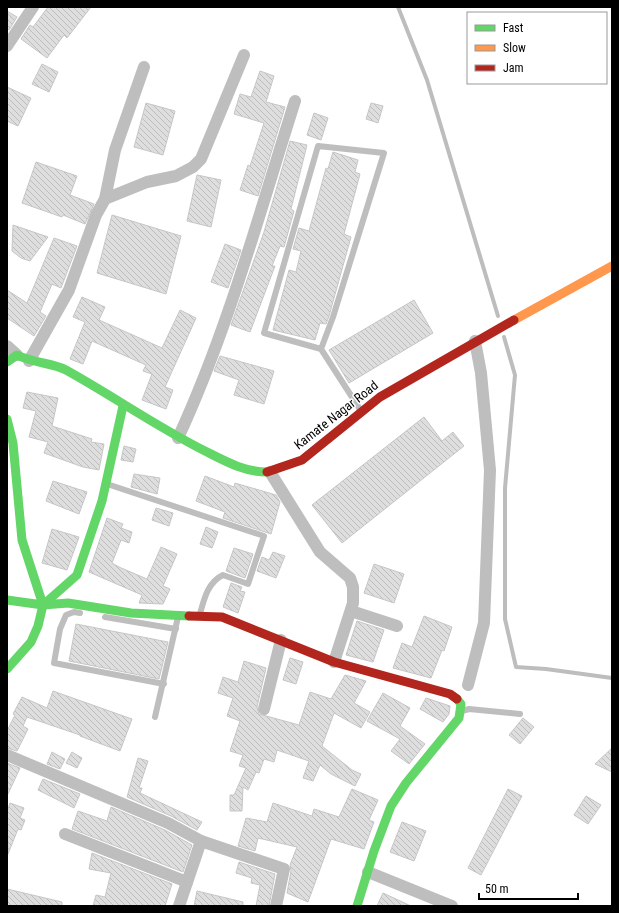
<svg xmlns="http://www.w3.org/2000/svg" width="619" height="913" font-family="'Roboto Condensed',sans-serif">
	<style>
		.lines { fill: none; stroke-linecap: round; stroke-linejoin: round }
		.stream { stroke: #bdbdbd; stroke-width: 4 }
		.building { fill: url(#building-back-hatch); stroke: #c6c6c6 }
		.lane { stroke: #bebebe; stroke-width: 6 }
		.street { stroke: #bebebe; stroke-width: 12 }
		.fast { stroke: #63d668; stroke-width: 9 }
		.slow { stroke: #ff974d; stroke-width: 9 }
		.jam { stroke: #b3261e; stroke-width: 9 }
		.labels { text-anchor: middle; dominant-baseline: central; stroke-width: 3; stroke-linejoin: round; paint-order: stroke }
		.street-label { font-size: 13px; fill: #000; stroke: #fff }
	</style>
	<defs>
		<pattern id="building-back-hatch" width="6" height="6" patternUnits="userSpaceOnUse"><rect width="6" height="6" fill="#dedede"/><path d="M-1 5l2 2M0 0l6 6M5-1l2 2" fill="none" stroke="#bdbdbd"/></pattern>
	</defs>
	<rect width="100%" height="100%" fill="#fff"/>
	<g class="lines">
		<g class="stream">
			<path d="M398 7 427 80 498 316"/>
			<path d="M504 337 515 375 505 488V619L516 667 546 669 612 678"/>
		</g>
	</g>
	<g class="building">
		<path d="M48 7H91L67 38 64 35 47 58 21 39 30 25 33 27Z"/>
		<path d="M7 11 17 17 9 30 7 28Z"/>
		<path d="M42 64 58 72 49 92 32 84Z"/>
		<path d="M260 71 274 76 266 102 285 107 258 196 240 190 248 165 250 166 264 123 234 114 240 94 251 97Z"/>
		<path d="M7 87 31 98 18 126 7 121Z"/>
		<path d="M146 103 175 111 163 155 134 147Z"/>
		<path d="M371 103 383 106 378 123 366 119Z"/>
		<path d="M314 113 328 118 321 140 307 135Z"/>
		<path d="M290 141 307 145 291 209 294 211 284 247 280 246 272 266H275L250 332 231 325 264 232Z"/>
		<path d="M333 152 358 160 355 172 360 174 344 234 351 237 329 316 326 324 320 323 315 340 273 330 289 270 296 272 301 251 293 249 299 228 309 231 326 168 328 169Z"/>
		<path d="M36 162 77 176 70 195 94 204 85 224 63 215 62 217 22 203Z"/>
		<path d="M197 175 221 180 211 227 187 221Z"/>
		<path d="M112 215 181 236 166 294 97 273Z"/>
		<path d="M13 225 48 237 30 261 21 258 12 251Z"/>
		<path d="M54 238 77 246 61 288 52 284 40 312 46 316 34 336 7 318V290L27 303Z"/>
		<path d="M225 244 241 250 228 288 211 282Z"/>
		<path d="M82 297 105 307 99 320 162 348 180 310 196 318 165 387 173 390 166 409 142 400 152 374 143 371 146 365 92 341 83 364 70 359 85 322 73 317Z"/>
		<path d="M414 300 433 333 349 383 329 350Z"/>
		<path d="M220 356 274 371 264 404 234 395 239 380 214 371Z"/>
		<path d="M27 392 58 398 52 426 92 439 91 442 104 444 99 470 83 467 44 453 48 442 29 437 36 411 23 408Z"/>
		<path d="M424 417 442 441 453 432 464 446 342 543 312 505Z"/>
		<path d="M124 446 136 449 133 462 121 460Z"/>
		<path d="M134 474 160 478 157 494 131 487Z"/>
		<path d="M205 476 234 487 235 483 276 495 280 502 271 534 223 518 225 512 196 501Z"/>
		<path d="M53 481 87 492 79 514 46 501Z"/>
		<path d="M156 508 173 513 169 526 152 520Z"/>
		<path d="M107 518 123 524 121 528 132 532 129 543 121 540 112 563 119 567 147 579 161 547 177 554 163 586 170 589 163 604 139 603 142 595 89 572Z"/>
		<path d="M206 527 218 532 212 548 200 544Z"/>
		<path d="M52 529 79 537 67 570 42 563Z"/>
		<path d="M234 548 253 554 245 578 226 571Z"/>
		<path d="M273 552 285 556 276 578 257 571 262 557 269 560Z"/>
		<path d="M374 564 404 574 394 603 364 593Z"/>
		<path d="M231 583 242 587 240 591 245 592 238 613 223 607Z"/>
		<path d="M424 616 452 627 444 651 442 650 431 678 393 668 402 643 412 647Z"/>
		<path d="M357 621 384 630 373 662 346 655Z"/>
		<path d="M76 624 168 642 159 679 69 661Z"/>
		<path d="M290 658 303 662 296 684 283 680Z"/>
		<path d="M244 661 266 668 257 707 259 714 299 725 310 692 331 699 345 675 366 681 354 703 370 712 361 728 334 713 322 746 352 770 361 774 355 786 331 774 320 765 313 781 303 778 309 761 277 750 274 762 264 759 259 773 256 772 248 790 243 787 242 811H230V795H234L246 768 239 766 243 755 230 751 240 721 227 716 233 698 218 693 223 677 238 682Z"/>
		<path d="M53 691 132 719 120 751 80 736V735L27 717 23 726 28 729 17 751 7 748V731L15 715 13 714 22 697 47 708Z"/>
		<path d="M383 693 410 708 400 726 425 744 409 764 391 751 400 739 367 721Z"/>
		<path d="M426 698 450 706 449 714 443 722 420 709Z"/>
		<path d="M523 718 534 727 520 744 509 735Z"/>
		<path d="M612 748V772L595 764Z"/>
		<path d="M52 752 65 759 60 769 47 764Z"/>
		<path d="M72 752 82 758 77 768 66 763Z"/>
		<path d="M138 758 148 761 139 788H142L140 793 202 822 197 830 171 816 127 797Z"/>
		<path d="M7 763 20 768 8 794H7Z"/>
		<path d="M43 779 80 794 74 808 38 790Z"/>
		<path d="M352 789 378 800 369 820 374 822 364 849 331 839 308 902 287 893 291 871 290 865 297 847 258 838 255 851 238 846 246 818 267 822 273 803 312 816 314 809 339 817Z"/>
		<path d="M508 789 522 796 481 875 468 868Z"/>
		<path d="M586 796 601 805 588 824 574 815Z"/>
		<path d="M10 803 24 808 20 818 25 820 21 830 18 829 8 854 7 812Z"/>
		<path d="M111 807 165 830 192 845 183 872 72 829 78 811 107 821Z"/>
		<path d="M402 822 426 831 414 861 390 852Z"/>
		<path d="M92 853 172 884 165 906H93L96 895 105 897 111 873 89 869Z"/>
		<path d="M239 862 275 874 269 906H256L260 885 251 883 252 878 236 873Z"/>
		<path d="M7 889 62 902V906H7Z"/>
		<path d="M197 891 243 902V906H194Z"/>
		<path d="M383 893 411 906H377Z"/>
	</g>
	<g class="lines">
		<g class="lane">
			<path d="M321 349 333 317 384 153 318 146 264 333 321 349 361 411"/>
			<path d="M107 484 264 536 248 584 223 575C208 582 204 599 200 614"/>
			<path d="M80 613 74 612 66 615 60 629 54 663 164 684"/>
			<path d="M105 617 176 629"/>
			<path d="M462 711 469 709 520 714"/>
			<path d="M155 717 178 617"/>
		</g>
		<g class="street">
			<path d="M7 46 33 7"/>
			<path d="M105 199 115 150 144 67"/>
			<path d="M7 346 17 355"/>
			<path d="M29 361 69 290 96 215 105 199 147 182 176 176 193 167 201 159 244 55"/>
			<path d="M178 438C228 330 259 214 295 101"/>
			<path d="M270 472 320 552 350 578 353 587V603L334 662"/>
			<path d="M351 611 397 626"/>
			<path d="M468 685 484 623 490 470 481 373 475 341"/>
			<path d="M264 709 281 640"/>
			<path d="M7 755 168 823 201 841 179 906"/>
			<path d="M65 834 187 882"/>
			<path d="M201 841 284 869 276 906"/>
			<path d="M368 872 452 906"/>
		</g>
		<g class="fast">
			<path d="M7 362 17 355C33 363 53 363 66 370 113 396 157 427 205 451 225 461 244 472 267 472"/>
			<path d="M7 419 13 443 22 540 43 605 38 626 31 642 7 669"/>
			<path d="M7 600 43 605 68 603 131 613 189 616"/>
			<path d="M43 605 77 575 102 501 123 406"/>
			<path d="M357 906 374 851 391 806 406 783 459 718 461 704 457 699"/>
		</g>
		<path class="slow" d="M514 320 612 266"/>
		<g class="jam">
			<path d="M267 472 302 460 380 397 514 320"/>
			<path d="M189 616 222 617 334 662 450 694 457 699"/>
		</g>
	</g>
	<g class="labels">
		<g class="street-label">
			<text transform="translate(336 415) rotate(-38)">Kamate Nagar Road</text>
		</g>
	</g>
	<rect width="619" height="913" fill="none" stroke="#000000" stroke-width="16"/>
	<rect x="467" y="12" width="140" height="72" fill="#ffffff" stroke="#999999"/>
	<rect x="475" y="25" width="20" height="6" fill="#63d668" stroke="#999999"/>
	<text x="503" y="32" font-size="12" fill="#000000">Fast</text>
	<rect x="475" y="45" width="20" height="6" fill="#ff974d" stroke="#999999"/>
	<text x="503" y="52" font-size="12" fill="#000000">Slow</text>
	<rect x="475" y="65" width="20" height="6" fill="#b3261e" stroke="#999999"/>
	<text x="503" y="72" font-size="12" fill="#000000">Jam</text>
	<path d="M479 893v6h99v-6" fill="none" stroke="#000000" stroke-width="2"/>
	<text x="485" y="893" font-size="12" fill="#000000" stroke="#ffffff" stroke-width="3" paint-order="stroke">50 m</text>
</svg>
